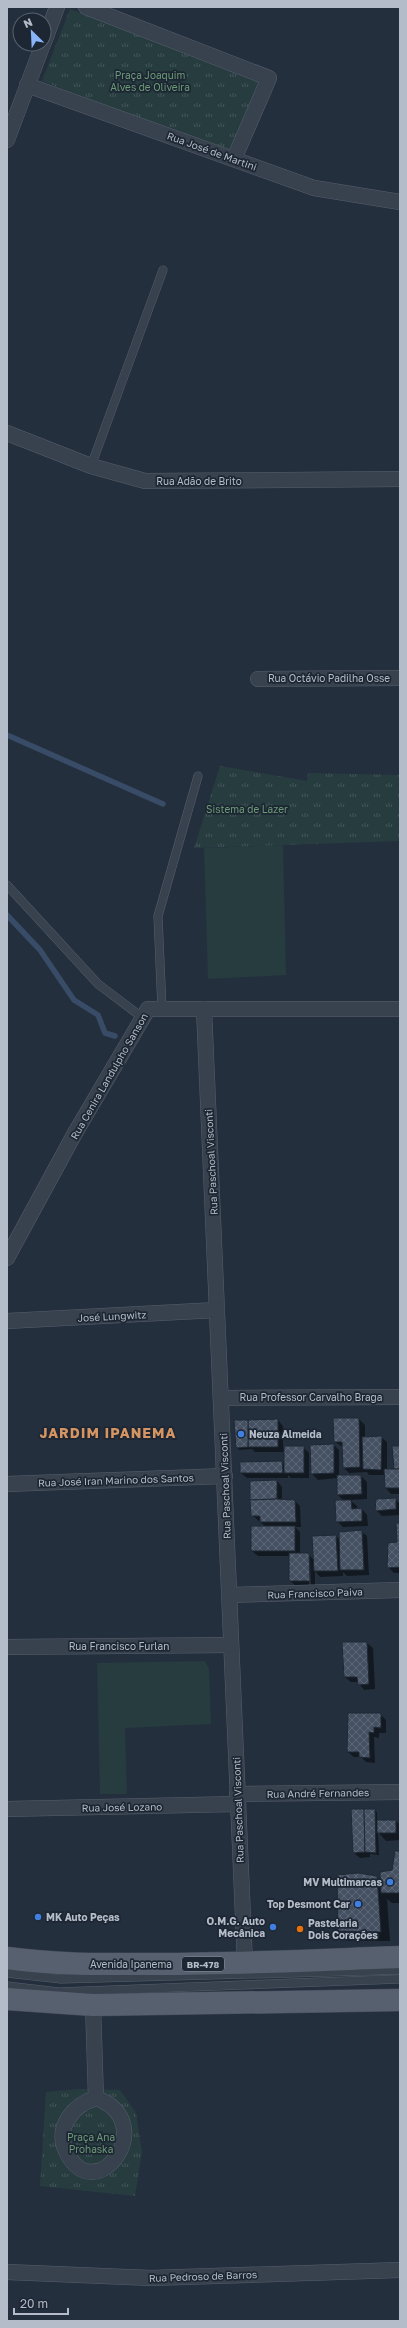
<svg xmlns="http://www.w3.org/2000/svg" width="407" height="2328" font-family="'Golos Text',sans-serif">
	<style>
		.green { fill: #263c3f }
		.park { fill: url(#park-tufts) }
		.shadow { fill: #0007; fill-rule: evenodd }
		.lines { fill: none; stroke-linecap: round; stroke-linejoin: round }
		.stream { stroke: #394c67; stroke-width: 5.5 }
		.building { fill: url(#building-cross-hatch); stroke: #1f2835 }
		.lane-casing { stroke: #565f6c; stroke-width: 9 }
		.street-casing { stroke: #565f6c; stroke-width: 16 }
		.primary-casing { stroke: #414a57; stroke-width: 23 }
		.lane { stroke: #38414e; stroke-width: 8 }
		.street { stroke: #38414e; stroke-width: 15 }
		.primary { stroke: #56606e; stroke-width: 22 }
		.shop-dot { fill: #3f7fe0; stroke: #1d2633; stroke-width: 1.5 }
		.food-dot { fill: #e8710a; stroke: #1d2633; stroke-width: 1.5 }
		.labels { text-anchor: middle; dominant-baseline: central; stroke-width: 3.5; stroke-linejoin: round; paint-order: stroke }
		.shield { fill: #1d2633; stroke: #878f9c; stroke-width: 1 }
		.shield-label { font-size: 9px; font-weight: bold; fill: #b4bcc9 }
		.park-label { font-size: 10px; fill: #6b9a76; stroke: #1d2633 }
		.street-label { font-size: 10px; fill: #b4bcc9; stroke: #1d2633 }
		.poi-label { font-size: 10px; font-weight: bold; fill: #b4bcc9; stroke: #1d2633; text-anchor: start }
		.district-label { font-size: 14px; font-weight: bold; letter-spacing: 1px; fill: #d59563; stroke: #1d2633 }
	</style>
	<defs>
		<pattern id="park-tufts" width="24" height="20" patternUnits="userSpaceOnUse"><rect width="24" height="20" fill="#263c3f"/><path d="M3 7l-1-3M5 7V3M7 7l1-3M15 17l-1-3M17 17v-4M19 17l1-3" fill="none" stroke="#435659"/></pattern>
		<pattern id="building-cross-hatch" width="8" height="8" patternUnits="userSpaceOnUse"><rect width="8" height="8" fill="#455162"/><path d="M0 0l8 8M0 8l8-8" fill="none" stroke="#5d6877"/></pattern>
	</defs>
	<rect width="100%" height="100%" fill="#242f3e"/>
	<g class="green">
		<path d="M283 845 286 975 208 979 204 848Z"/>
		<path d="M205 1661 209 1669 211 1724 125 1728 127 1794H100L97 1663Z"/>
	</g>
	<g class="park">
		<path d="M70 9 259 81 231 153 42 81Z"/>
		<path d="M220 766 307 781 308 773 400 775V841L194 848Z"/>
		<path d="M79 2089 120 2090 136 2113 142 2152 135 2196 40 2186 46 2092Z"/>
	</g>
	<g class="shadow">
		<path d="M359 1419 365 1425V1438L381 1437 387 1442V1470H395L400 1447V1494H391L386 1488 385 1475H369L367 1472 349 1473 344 1468 343 1447 335 1442Z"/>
		<path d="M278 1420 283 1426V1447H303L309 1453V1478H291L288 1475V1478H247L241 1473 282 1462 285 1465V1452H255L252 1449 239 1450 237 1447Z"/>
		<path d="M334 1445 339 1450V1476H361L367 1482V1499L350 1500 357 1506V1510L362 1509 367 1515 368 1526 343 1527 337 1521 344 1501 338 1495V1478L318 1480 312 1474 311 1446Z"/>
		<path d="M277 1481 282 1487V1500L295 1501 300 1506 301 1527H295L300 1532V1554H308L314 1560 336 1536 340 1540 361 1531 367 1536 369 1575 347 1576 343 1572V1576L320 1577 315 1571V1586H296L290 1581V1556H258L252 1551 266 1527 252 1515ZM308 1558H310L311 1585 309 1586Z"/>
		<path d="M395 1499 400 1504V1515L382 1516 376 1510Z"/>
		<path d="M400 1524V1573H394L388 1567 398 1543Z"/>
		<path d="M343 1643H367L373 1648 375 1689 364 1690 358 1682H351L345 1677Z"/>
		<path d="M380 1714 386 1720V1733H379V1738L374 1737 375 1763 366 1762 361 1757H354L348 1752Z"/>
		<path d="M374 1810 377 1812V1821H396L400 1825V1840L386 1841 378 1832 379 1855 370 1854V1857L360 1858 354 1853Z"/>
		<path d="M400 1852V1903H392L387 1899 390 1941H349L339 1931 376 1877 382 1883 393 1871Z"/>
	</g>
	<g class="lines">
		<g class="stream">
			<path d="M7 735 163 804"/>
			<path d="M7 915 40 950 74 1000 98 1015 105 1033 115 1036"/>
		</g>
	</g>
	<g class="building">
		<path d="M333 1418H359L360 1467 343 1468 342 1442H334Z"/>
		<path d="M278 1419V1447H248V1420Z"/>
		<path d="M234 1420H248V1447L236 1448Z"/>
		<path d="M382 1436 381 1470 363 1469 362 1437Z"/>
		<path d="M334 1444V1473L311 1474 310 1445Z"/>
		<rect x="284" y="1446" width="20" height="27"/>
		<path d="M392 1446H400V1469H394Z"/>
		<path d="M282 1461 283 1473H240V1462Z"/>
		<path d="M384 1469H400V1488H385Z"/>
		<path d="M337 1475H361L362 1494 337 1495Z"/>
		<path d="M277 1480V1499L250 1500V1481Z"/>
		<path d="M396 1498V1509L375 1511 376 1499Z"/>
		<path d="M277 1499 295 1500 296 1522H260V1516H251L250 1500Z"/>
		<path d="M335 1500H351L352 1509 362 1508V1521L336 1522Z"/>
		<path d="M396 1523H400V1567L387 1568 388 1543 397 1542Z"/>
		<rect x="251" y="1526" width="44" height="25"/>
		<path d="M362 1530 364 1570H340L339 1532Z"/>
		<path d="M336 1535 338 1571H314L312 1536Z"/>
		<path d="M289 1553H309L310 1581H289Z"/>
		<path d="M342 1642H367L369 1684 358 1685 357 1677H344Z"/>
		<path d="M348 1713H381V1728L374 1727V1733L369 1732 370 1758 359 1757V1752H347Z"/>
		<path d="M399 1808 400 1809V1835H399Z"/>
		<path d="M351 1809H364L365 1852 353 1853Z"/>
		<path d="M364 1809H375L376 1853 365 1852Z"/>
		<rect x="377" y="1820" width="19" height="13"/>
		<path d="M395 1851H400V1893H381L380 1872 392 1870Z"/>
		<path d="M358 1873 377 1876 381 1932 338 1931 337 1875Z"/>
	</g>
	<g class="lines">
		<g class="lane-casing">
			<g id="lane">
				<path d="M91 466 163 270"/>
				<path d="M7 885 98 984 143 1018"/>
				<path d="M162 1009 158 916 198 776"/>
				<path d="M7 1973 61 1979 400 1970"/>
				<path d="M7 1986 59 1992 400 1979"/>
			</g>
		</g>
		<g class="street-casing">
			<g id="street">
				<path d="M86 7 269 78 234 159"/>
				<path d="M44 42 57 7"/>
				<path d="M27 85 314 188 400 202"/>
				<path d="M7 140 43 44"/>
				<path d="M7 433 91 466 145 481 400 479"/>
				<path d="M258 679 400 678"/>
				<path d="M204 1009 245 1964"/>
				<path d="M7 1258 75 1133 148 1009H400"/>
				<path d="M7 1321 217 1310"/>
				<path d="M222 1398 400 1397"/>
				<path d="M7 1484 225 1476"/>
				<path d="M229 1595 400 1590"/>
				<path d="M7 1647 231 1645"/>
				<path d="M237 1794 400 1792"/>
				<path d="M7 1809 237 1804"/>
				<path d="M93 2005 96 2098C73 2105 55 2127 66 2151 95 2212 162 2122 96 2098"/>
				<path d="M7 2272 151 2278 400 2270"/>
			</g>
		</g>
		<g class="primary-casing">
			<g id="primary">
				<path d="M7 1958C57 1965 107 1964 158 1964 239 1964 319 1960 400 1957"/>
				<path d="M7 1999 93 2005 400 2000"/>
			</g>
		</g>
		<use href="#lane" class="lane"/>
		<use href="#street" class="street"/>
		<use href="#primary" class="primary"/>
	</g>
	<g class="shop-dot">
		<circle cx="241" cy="1434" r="4"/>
		<circle cx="390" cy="1882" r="4"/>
		<circle cx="358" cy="1904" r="4"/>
		<circle cx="38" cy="1917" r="4"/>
		<circle cx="273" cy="1927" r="4"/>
	</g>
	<circle class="food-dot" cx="300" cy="1929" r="4"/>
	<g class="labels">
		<rect class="shield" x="182" y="1957" width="42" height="14" rx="3"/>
		<g class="shield-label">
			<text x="203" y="1964">BR-478</text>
		</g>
		<g class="park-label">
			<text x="150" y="75">Praça Joaquim<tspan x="150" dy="12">Alves de Oliveira</tspan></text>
			<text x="247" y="809">Sistema de Lazer</text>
			<text x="91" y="2137">Praça Ana<tspan x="91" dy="12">Prohaska</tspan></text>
		</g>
		<g class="street-label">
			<text transform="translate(212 151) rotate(20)">Rua José de Martini</text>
			<text x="199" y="481">Rua Adão de Brito</text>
			<text x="329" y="678">Rua Octávio Padilha Osse</text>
			<text transform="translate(109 1076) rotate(-60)">Rua Cenira Landulpho Sanson</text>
			<text transform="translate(211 1162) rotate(-93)">Rua Paschoal Visconti</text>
			<text transform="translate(112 1316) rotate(-3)">José Lungwitz</text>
			<text x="311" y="1397">Rua Professor Carvalho Braga</text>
			<text transform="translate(116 1480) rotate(-2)">Rua José Iran Marino dos Santos</text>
			<text transform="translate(225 1486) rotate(-92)">Rua Paschoal Visconti</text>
			<text transform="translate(315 1593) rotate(-2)">Rua Francisco Paiva</text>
			<text x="119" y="1646">Rua Francisco Furlan</text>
			<text transform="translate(318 1793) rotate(-1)">Rua André Fernandes</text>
			<text transform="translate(122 1807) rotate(-1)">Rua José Lozano</text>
			<text transform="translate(238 1810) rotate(-92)">Rua Paschoal Visconti</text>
			<text x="131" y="1964">Avenida Ipanema</text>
			<text transform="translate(203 2276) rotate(-2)">Rua Pedroso de Barros</text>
		</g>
		<g class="poi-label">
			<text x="249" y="1434">Neuza Almeida</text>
			<text x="382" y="1882" text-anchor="end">MV Multimarcas</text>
			<text x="350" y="1904" text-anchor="end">Top Desmont Car</text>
			<text x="46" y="1917">MK Auto Peças</text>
			<text x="265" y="1921" text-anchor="end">O.M.G. Auto<tspan x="265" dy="12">Mecânica</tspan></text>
			<text x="308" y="1923">Pastelaria<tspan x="308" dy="12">Dois Corações</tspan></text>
		</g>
		<g class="district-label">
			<text x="108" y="1432">JARDIM IPANEMA</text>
		</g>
	</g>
	<rect width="407" height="2328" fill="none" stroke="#b4bcc9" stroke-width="16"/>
	<g transform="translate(32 32) rotate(336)"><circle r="19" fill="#1d2633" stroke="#59626f"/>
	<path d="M0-3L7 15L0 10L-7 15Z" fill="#8ab4f8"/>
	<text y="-6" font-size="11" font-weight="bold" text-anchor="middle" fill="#b4bcc9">N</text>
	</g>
	<path d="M14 2308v6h54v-6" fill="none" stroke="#b4bcc9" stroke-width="2"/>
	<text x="20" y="2308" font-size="12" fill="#b4bcc9" stroke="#1d2633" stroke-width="3" paint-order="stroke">20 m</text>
</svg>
